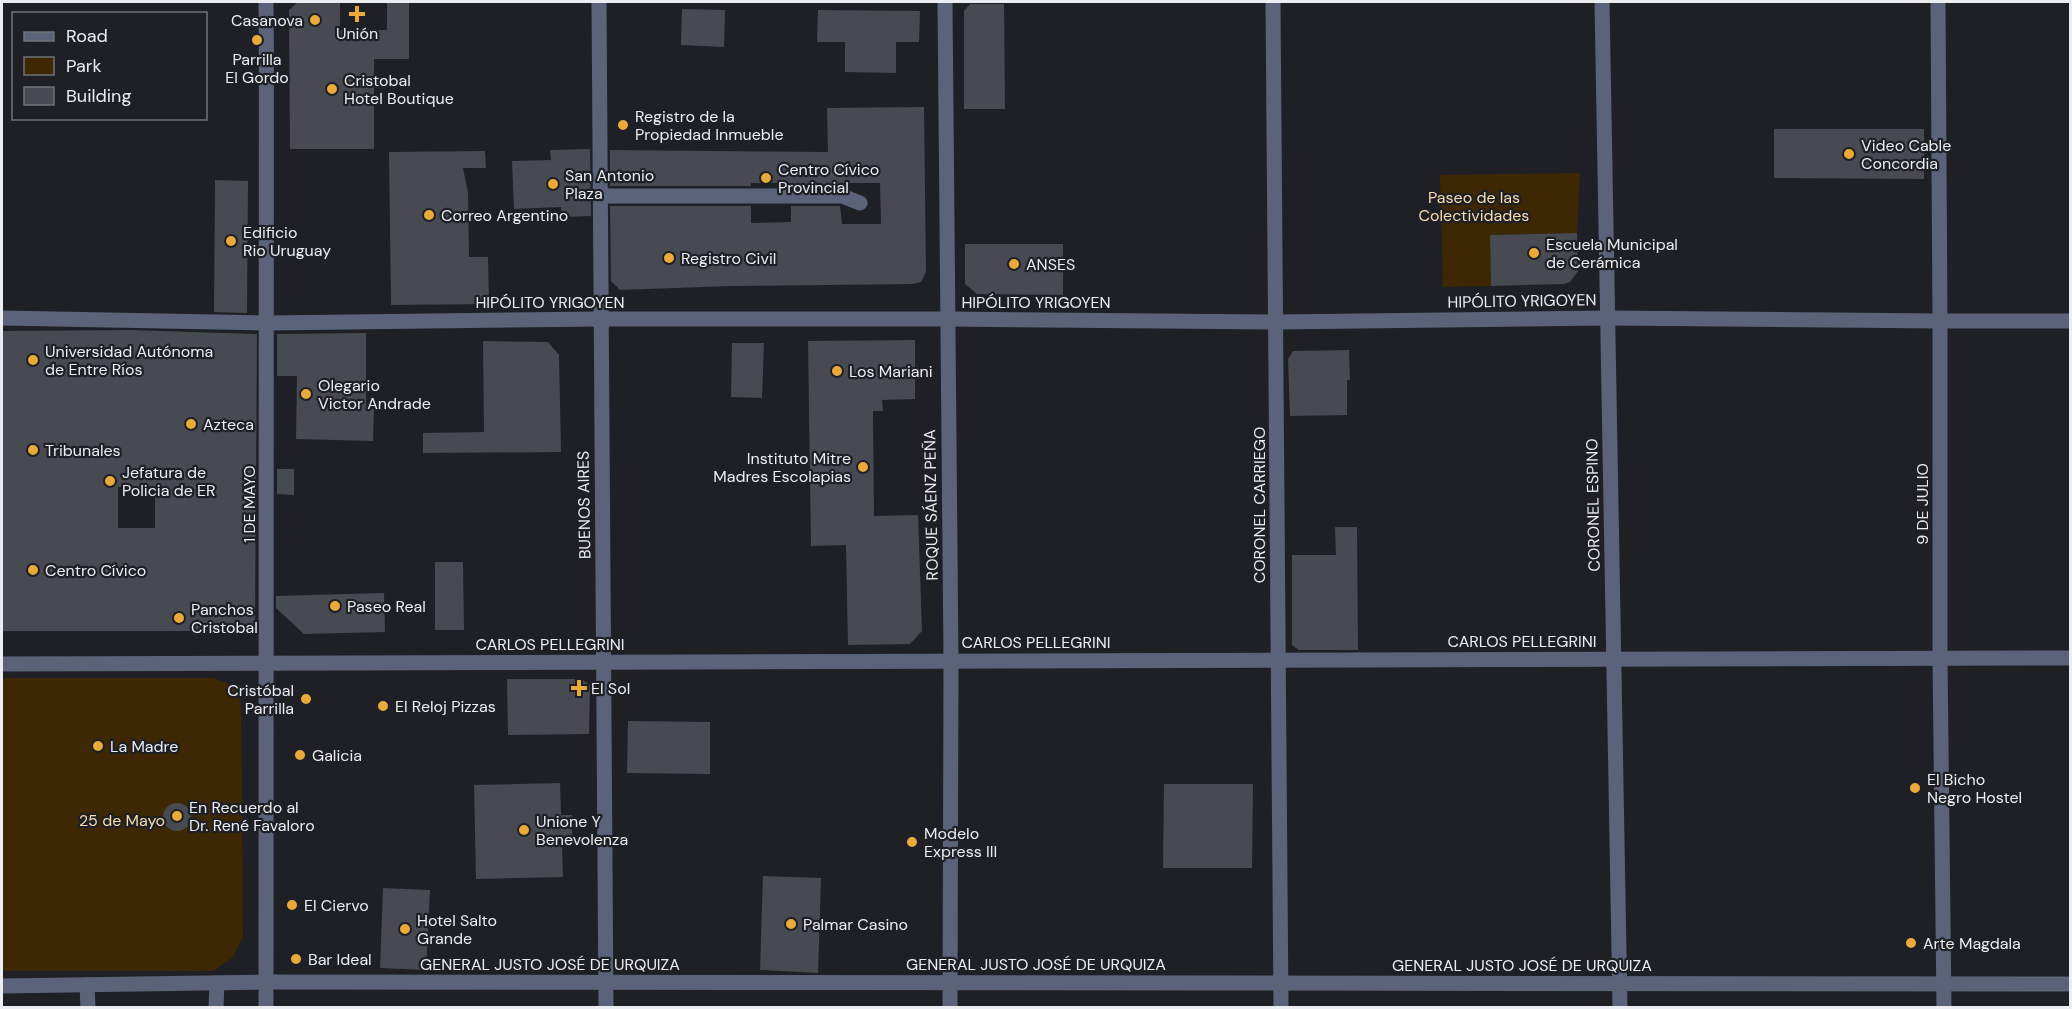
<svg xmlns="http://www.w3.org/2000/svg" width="2072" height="1009" font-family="'DM Sans',sans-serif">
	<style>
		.green { fill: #3d2803 }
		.building { fill: #474a51; fill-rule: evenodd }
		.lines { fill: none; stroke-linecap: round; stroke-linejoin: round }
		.minor { stroke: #5b637a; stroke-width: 15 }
		.poi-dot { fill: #eaaa39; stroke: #1e2026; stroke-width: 2 }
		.labels { text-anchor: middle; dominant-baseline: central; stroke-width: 4.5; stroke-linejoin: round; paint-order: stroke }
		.poi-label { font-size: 16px; fill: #ecedf2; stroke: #1e2026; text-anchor: start }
		.park-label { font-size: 16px; fill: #fbdcae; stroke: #1e2026 }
		.street-label { font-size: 16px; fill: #ecedf2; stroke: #1e2026 }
	</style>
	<rect width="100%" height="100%" fill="#1e2026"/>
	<g class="green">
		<path d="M1580 173 1577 233 1490 235 1491 286 1443 287 1440 175Z"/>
		<path d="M2 678H213L232 685 241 703 243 937 232 958 213 971H2Z"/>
	</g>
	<g class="building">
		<path d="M298 2H340V30H387V3H409V59H374V149H290L289 10Z"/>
		<path d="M970 4H1004L1005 109H964V11Z"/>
		<path d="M682 9 725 10 724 47 681 45Z"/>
		<path d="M818 10 920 11 919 42H896V73L845 72V42H817Z"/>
		<path d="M924 107 926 272 921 282 913 284 730 286 620 290 611 281 610 206H751V223L791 222V206H840L842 224H881L880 183H841V186H790V183H751V186H610V150L828 152 827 108Z"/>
		<path d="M1774 129H1924V179L1774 178Z"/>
		<path d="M590 149 591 216 562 217 561 207 514 209 512 161 551 160 550 150Z"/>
		<path d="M485 151 486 168H463L468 193 469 257H488L489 304 391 305 389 152Z"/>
		<path d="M215 180 248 181 247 313 214 312Z"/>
		<path d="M1577 233 1578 271 1570 282 1565 284 1491 286 1490 235Z"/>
		<path d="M965 244H1063V295L977 294 965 284Z"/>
		<path d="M130 330 257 334 255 624 246 631H2V331ZM118 487H155V528H118Z"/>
		<path d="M366 333V409H374L373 441 296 439 297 376H277V334Z"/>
		<path d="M915 340V399L882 400 883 411H873L874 516 918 515 922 631 910 644 848 645 846 545 811 546 808 341Z"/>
		<path d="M483 341 548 342 559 355 561 452 423 453V433L484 432Z"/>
		<path d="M732 343H764L762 398 731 397Z"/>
		<path d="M1349 350 1350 380H1347V415L1290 416 1288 359 1293 351Z"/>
		<path d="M277 469H294V495L277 494Z"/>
		<path d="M1335 527H1357L1358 650H1299L1292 645V555H1336Z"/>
		<path d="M435 562H463L464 630H435Z"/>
		<path d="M384 593 385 632 304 634 276 608V596Z"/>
		<path d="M507 679H581L590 685 589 734 508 735Z"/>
		<path d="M628 721 710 722V774L627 773Z"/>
		<path d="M560 783 561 815H572V845H562L563 877 476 879 474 785Z"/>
		<path d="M1164 784H1253L1252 868H1163Z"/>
		<circle cx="177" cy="817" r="14"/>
		<path d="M763 876 821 878 818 973 760 970Z"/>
		<path d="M383 888 430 890 426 970 380 968Z"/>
	</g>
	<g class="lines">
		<g class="minor">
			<path d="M266 2C269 337 265 672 266 1008"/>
			<path d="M599 2 606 1008"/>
			<path d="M945 2 951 661 950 1008"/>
			<path d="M1273 2 1281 1008"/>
			<path d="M1602 2 1620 1008"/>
			<path d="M1938 2 1940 321V659L1944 1008"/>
			<path d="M601 196H842L860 203"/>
			<path d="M2 318 268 323 600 319H947L1277 322 1608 318 1940 321H2070"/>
			<path d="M2 664 2070 658"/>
			<path d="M87 985 88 1008"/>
			<path d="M2 986 266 982 2070 984"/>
			<path d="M216 1008 217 983"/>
		</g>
	</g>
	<g class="poi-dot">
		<path d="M354 5h6v6h6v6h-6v6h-6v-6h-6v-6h6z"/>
		<circle cx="315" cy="20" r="6"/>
		<circle cx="257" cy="40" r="6"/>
		<circle cx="332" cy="89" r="6"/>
		<circle cx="623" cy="125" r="6"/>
		<circle cx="1849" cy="154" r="6"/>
		<circle cx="766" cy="178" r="6"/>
		<circle cx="553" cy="184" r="6"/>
		<circle cx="429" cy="215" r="6"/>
		<circle cx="231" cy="241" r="6"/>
		<circle cx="1534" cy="253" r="6"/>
		<circle cx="669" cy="258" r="6"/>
		<circle cx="1014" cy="264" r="6"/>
		<circle cx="33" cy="360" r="6"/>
		<circle cx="837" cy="371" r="6"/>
		<circle cx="306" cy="394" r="6"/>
		<circle cx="191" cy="424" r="6"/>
		<circle cx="33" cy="450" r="6"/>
		<circle cx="863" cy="467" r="6"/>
		<circle cx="110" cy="481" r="6"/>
		<circle cx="33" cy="570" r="6"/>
		<circle cx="335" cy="606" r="6"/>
		<circle cx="179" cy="618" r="6"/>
		<path d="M576 679h6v6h6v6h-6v6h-6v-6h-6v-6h6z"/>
		<circle cx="306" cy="699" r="6"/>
		<circle cx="383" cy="706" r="6"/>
		<circle cx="98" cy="746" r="6"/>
		<circle cx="300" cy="755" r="6"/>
		<circle cx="1915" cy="788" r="6"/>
		<circle cx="177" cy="816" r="6"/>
		<circle cx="524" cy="830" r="6"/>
		<circle cx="912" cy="842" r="6"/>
		<circle cx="292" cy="905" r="6"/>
		<circle cx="791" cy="924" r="6"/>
		<circle cx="405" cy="929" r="6"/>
		<circle cx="1911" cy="943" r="6"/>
		<circle cx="296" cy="959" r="6"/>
	</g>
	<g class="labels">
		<g class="poi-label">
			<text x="303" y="20" text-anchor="end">Casanova</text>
			<text x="357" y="33" text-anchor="middle">Unión</text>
			<text x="257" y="59" text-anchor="middle">Parrilla<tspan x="257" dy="18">El Gordo</tspan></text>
			<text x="344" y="80">Cristobal<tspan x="344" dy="18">Hotel Boutique</tspan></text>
			<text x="635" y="116">Registro de la<tspan x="635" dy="18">Propiedad Inmueble</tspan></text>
			<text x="1861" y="145">Video Cable<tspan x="1861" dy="18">Concordia</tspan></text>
			<text x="778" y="169">Centro Cívico<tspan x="778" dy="18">Provincial</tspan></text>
			<text x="565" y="175">San Antonio<tspan x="565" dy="18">Plaza</tspan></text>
			<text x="441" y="215">Correo Argentino</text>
			<text x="243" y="232">Edificio<tspan x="243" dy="18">Rio Uruguay</tspan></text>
			<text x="1546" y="244">Escuela Municipal<tspan x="1546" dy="18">de Cerámica</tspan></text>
			<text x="681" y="258">Registro Civil</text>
			<text x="1026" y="264">ANSES</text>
			<text x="45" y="351">Universidad Autónoma<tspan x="45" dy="18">de Entre Ríos</tspan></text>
			<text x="849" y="371">Los Mariani</text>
			<text x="318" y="385">Olegario<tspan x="318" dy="18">Victor Andrade</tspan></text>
			<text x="203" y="424">Azteca</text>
			<text x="45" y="450">Tribunales</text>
			<text x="851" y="458" text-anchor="end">Instituto Mitre<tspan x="851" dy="18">Madres Escolapias</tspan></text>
			<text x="122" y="472">Jefatura de<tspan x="122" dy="18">Policia de ER</tspan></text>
			<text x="45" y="570">Centro Cívico</text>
			<text x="347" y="606">Paseo Real</text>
			<text x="191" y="609">Panchos<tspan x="191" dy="18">Cristobal</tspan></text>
			<text x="591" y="688">El Sol</text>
			<text x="294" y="690" text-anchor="end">Cristóbal<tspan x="294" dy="18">Parrilla</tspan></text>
			<text x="395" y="706">El Reloj Pizzas</text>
			<text x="110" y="746">La Madre</text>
			<text x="312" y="755">Galicia</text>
			<text x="1927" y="779">El Bicho<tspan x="1927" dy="18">Negro Hostel</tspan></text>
			<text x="189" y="807">En Recuerdo al<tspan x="189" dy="18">Dr. René Favaloro</tspan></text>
			<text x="536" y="821">Unione Y<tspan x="536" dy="18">Benevolenza</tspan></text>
			<text x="924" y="833">Modelo<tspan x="924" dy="18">Express III</tspan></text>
			<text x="304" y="905">El Ciervo</text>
			<text x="417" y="920">Hotel Salto<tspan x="417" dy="18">Grande</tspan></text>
			<text x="803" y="924">Palmar Casino</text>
			<text x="1923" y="943">Arte Magdala</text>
			<text x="308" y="959">Bar Ideal</text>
		</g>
		<g class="park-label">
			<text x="1474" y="197">Paseo de las<tspan x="1474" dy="18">Colectividades</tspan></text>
			<text x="122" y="820">25 de Mayo</text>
		</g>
		<g class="street-label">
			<text transform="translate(1522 301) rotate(-1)">HIPÓLITO YRIGOYEN</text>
			<text x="550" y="302">HIPÓLITO YRIGOYEN</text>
			<text x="1036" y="302">HIPÓLITO YRIGOYEN</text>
			<text transform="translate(249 504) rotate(-90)">1 DE MAYO</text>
			<text transform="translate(1922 504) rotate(-90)">9 DE JULIO</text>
			<text transform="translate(584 505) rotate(-91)">BUENOS AIRES</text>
			<text transform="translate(931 505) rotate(-91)">ROQUE SÁENZ PEÑA</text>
			<text transform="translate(1259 505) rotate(-90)">CORONEL CARRIEGO</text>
			<text transform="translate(1593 505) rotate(-91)">CORONEL ESPINO</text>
			<text x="1522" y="641">CARLOS PELLEGRINI</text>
			<text x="1036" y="642">CARLOS PELLEGRINI</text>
			<text x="550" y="644">CARLOS PELLEGRINI</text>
			<text x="550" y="964">GENERAL JUSTO JOSÉ DE URQUIZA</text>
			<text x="1036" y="964">GENERAL JUSTO JOSÉ DE URQUIZA</text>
			<text x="1522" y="965">GENERAL JUSTO JOSÉ DE URQUIZA</text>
		</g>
	</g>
	<rect width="2072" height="1009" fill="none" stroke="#ecedf2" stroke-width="6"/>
	<rect x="12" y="12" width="195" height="108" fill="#1e2026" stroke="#707278" stroke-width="1.5"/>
	<rect x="24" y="32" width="30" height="9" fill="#5b637a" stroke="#707278" stroke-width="1.5"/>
	<text x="66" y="42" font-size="18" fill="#ecedf2">Road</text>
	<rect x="24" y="57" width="30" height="18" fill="#3d2803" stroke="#707278" stroke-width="1.5"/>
	<text x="66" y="72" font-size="18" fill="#ecedf2">Park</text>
	<rect x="24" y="87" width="30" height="18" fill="#474a51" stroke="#707278" stroke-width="1.5"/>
	<text x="66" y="102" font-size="18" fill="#ecedf2">Building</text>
</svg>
